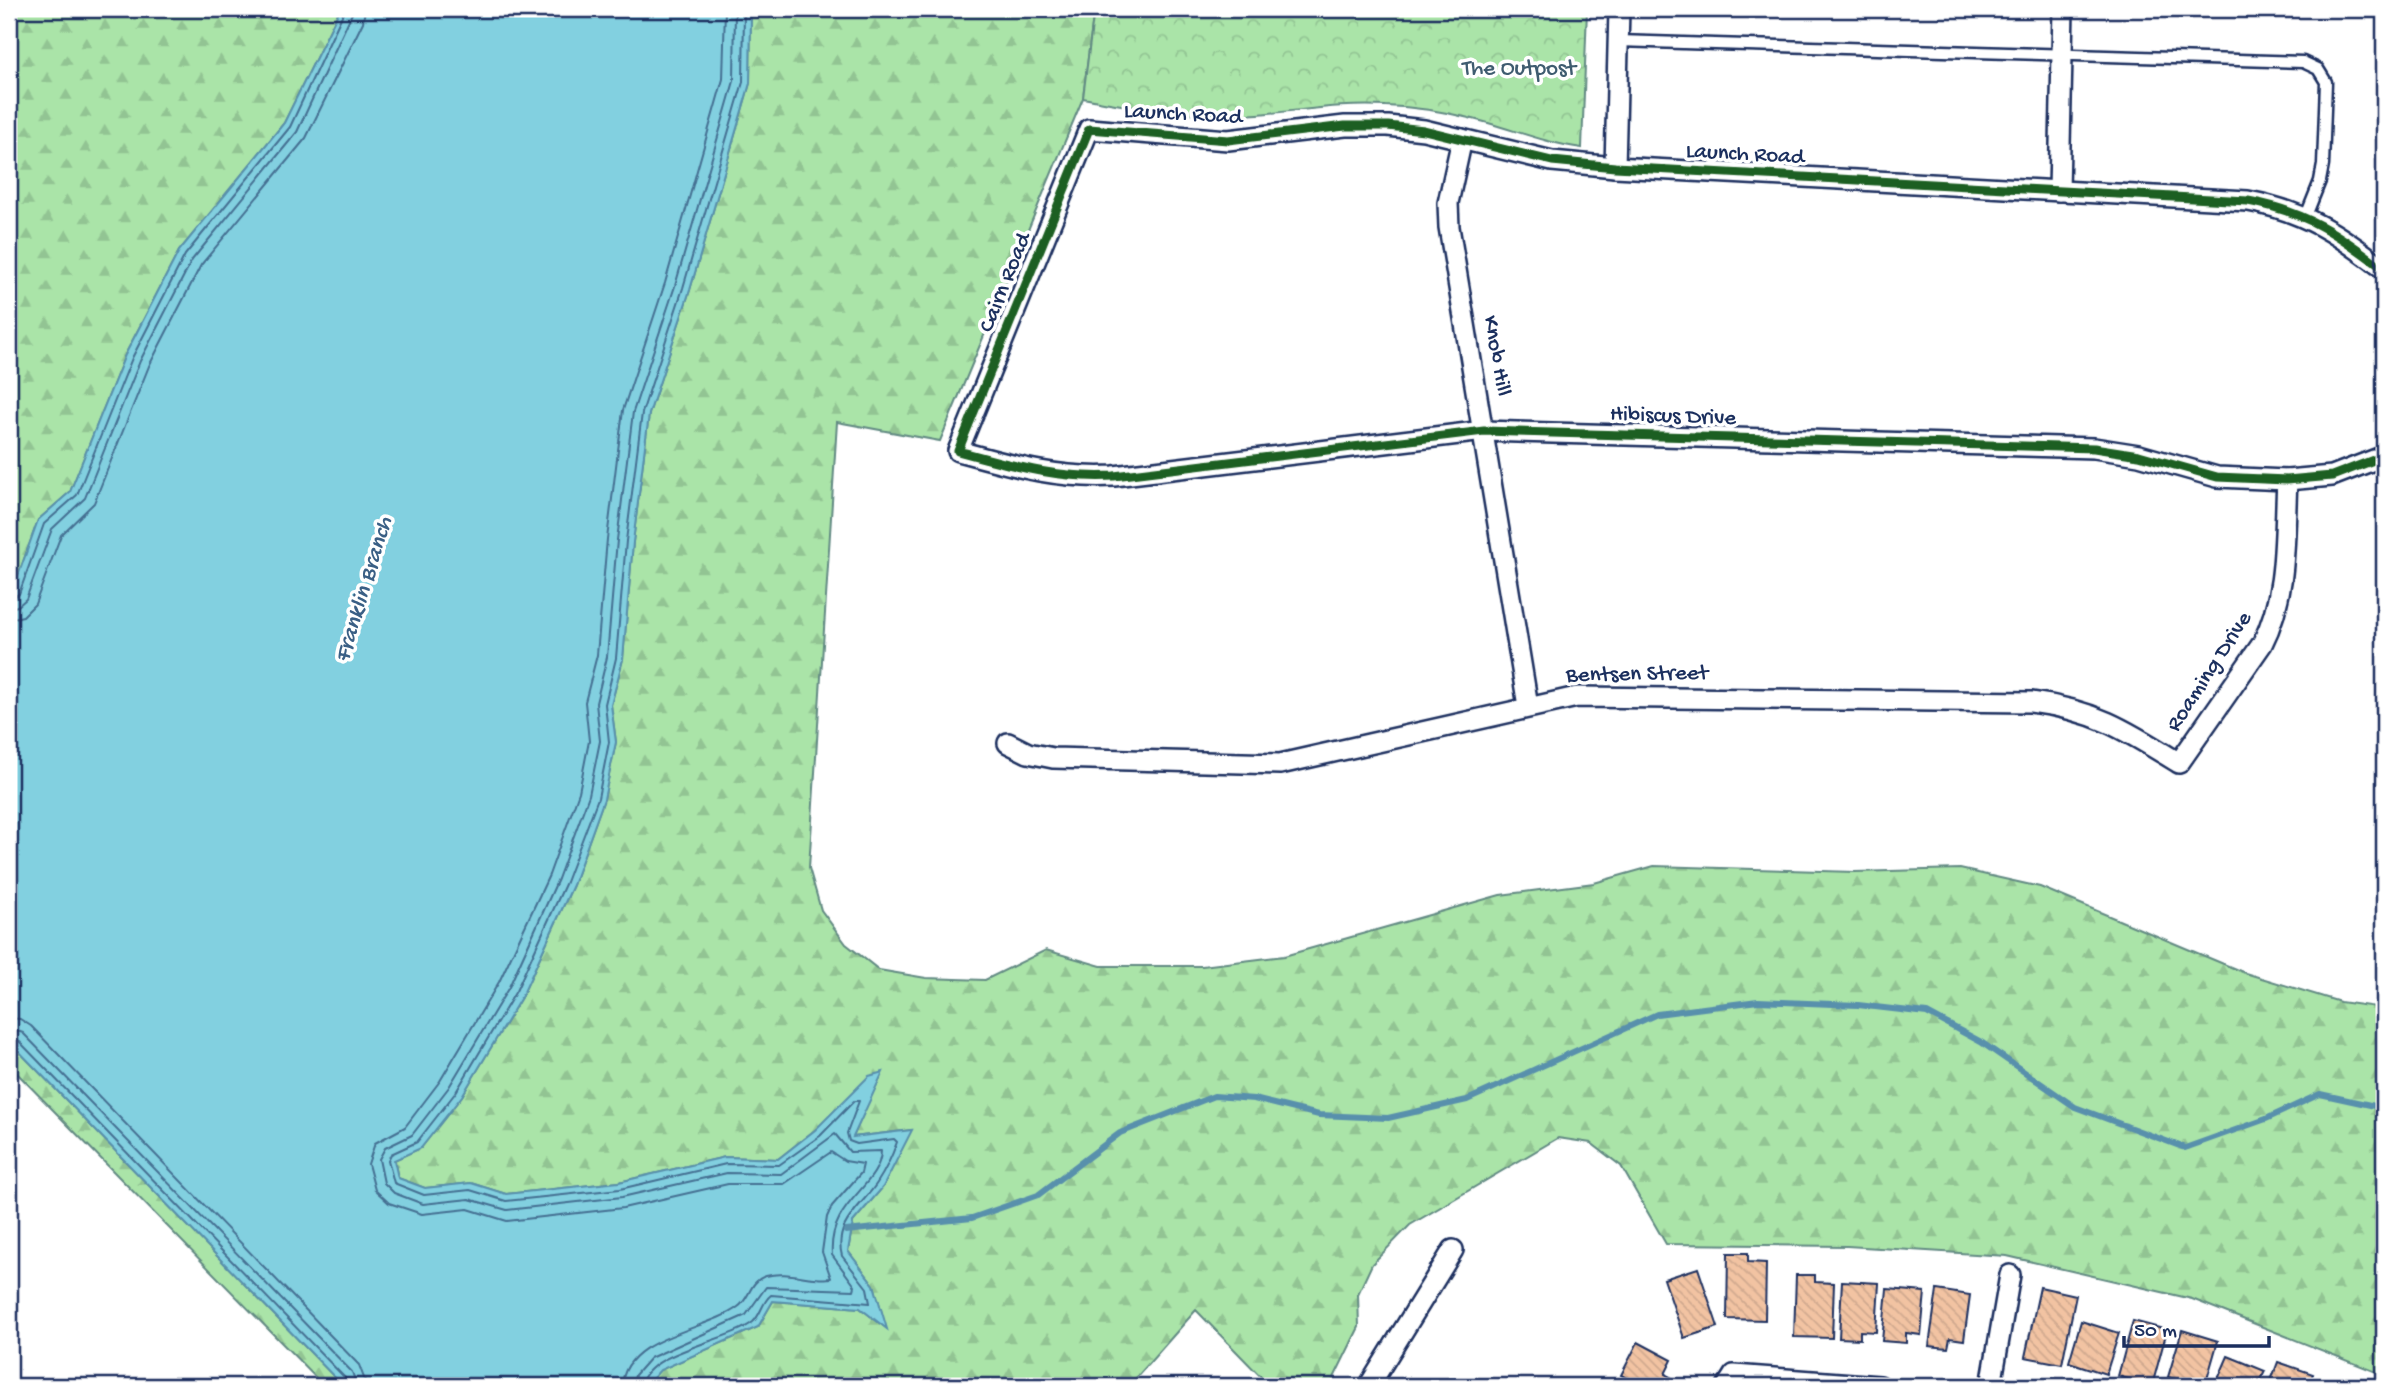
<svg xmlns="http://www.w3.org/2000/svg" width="2393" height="1395" font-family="'Gochi Hand',sans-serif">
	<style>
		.forest { fill: url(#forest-firs); stroke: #628a83; stroke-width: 2 }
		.park { fill: url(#park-crowns); stroke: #628a83; stroke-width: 2 }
		.water { fill: #82d0e0; stroke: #5990ac; stroke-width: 2 }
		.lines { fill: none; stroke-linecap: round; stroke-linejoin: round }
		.shore { stroke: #446f92; stroke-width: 2 }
		.stream { stroke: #5990ac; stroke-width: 6 }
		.building { fill: url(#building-back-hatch); stroke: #1b2f5e; stroke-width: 2 }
		.lane-casing { stroke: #1b2f5e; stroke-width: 15 }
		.street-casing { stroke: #1b2f5e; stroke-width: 24 }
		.lane { stroke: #fff; stroke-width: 10 }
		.street { stroke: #fff; stroke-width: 19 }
		.cycleway-casing { stroke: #fff; stroke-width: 13 }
		.cycleway { stroke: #1b5e20; stroke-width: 9 }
		.labels { text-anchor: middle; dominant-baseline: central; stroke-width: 7; stroke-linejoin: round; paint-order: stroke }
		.park-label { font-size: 23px; fill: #3f5c70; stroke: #fff }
		.street-label { font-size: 23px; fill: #1b2f5e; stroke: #fff }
		.water-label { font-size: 24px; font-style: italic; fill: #3a5f85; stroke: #fff }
	</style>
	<defs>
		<pattern id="forest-firs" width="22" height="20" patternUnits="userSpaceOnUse" patternTransform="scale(1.75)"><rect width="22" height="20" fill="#aae4a8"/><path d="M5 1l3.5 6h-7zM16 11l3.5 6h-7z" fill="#92c493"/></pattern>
		<pattern id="park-crowns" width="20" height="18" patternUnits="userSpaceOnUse" patternTransform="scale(1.75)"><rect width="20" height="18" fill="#aae4a8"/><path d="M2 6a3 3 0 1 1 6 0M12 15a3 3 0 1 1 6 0" fill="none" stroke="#92c493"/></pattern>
		<pattern id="building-back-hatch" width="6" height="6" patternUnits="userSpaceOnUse" patternTransform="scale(1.75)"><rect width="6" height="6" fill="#f2c3a2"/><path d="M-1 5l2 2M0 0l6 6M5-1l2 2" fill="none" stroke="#cfa88e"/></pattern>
	</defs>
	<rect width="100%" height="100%" fill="#fff"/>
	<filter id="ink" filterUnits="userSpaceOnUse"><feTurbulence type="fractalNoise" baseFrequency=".0143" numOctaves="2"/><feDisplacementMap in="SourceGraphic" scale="14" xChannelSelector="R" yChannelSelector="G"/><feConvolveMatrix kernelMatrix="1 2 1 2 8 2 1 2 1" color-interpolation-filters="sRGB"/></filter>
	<g filter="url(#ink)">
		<g class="forest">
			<path d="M19 9H340L284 123 179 251 125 355 70 492 38 520 9 601V43Z"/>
			<path d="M751 9H1094L1083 98 940 441 837 422 809 868 821 910 846 944 879 970 926 978 985 980 1046 950 1101 966H1202L1284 956 1500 895 1594 883 1654 866 1855 872 1960 869 2040 887 2245 973 2340 1002 2384 1008V1375L2192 1299 2007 1256 1847 1246 1666 1244 1621 1166 1591 1143 1558 1138 1410 1225 1372 1264 1358 1294 1359 1327 1330 1386H1270L1196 1310 1129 1386H646L660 1370 758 1327 773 1301 860 1308 886 1328 874 1285 848 1251 853 1222 883 1187 911 1130 853 1137 863 1114 815 1130 778 1159 725 1157 619 1182 506 1194 471 1183 425 1188 398 1178 394 1160 421 1148 462 1096 523 994 573 885 604 799 616 742 611 705 623 659 633 542 649 414 690 290 750 83Z"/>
			<path d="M9 1041 343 1386H324L9 1065Z"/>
		</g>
		<path class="park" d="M1094 9H1587L1582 148C1543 143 1508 127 1469 118 1442 111 1413 107 1385 106 1337 103 1290 113 1242 115 1187 116 1137 109 1083 98Z"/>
		<path class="water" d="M340 9H751L750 83 690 290 649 414 633 542 623 659 611 705 616 742 604 799 573 885 523 994 462 1096 421 1148 394 1160 398 1178 425 1188 471 1183 506 1194 619 1182 725 1157 778 1159 815 1130 869 1076 883 1072 853 1137 912 1130 883 1187 853 1222 848 1251 874 1285 887 1329 860 1308 773 1301 758 1327 660 1370 646 1386H343L9 1041V601L38 520 70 492 125 355 179 251 284 123Z"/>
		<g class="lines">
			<g class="shore">
				<path d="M9 599 19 594 44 524 77 495 132 358 185 255 290 127 345 9"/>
				<path d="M9 608 18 606 26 599 52 529 85 498 140 361 192 260 297 132 354 9"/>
				<path d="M9 619 23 616 35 604 61 535 94 503 149 366 201 265 306 138 363 22 365 9"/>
				<path d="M9 1018 20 1019 31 1026 359 1365 367 1386"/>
				<path d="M9 1028 23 1033 352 1372 357 1386"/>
				<path d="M9 1037 17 1039 345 1378 348 1386"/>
				<path d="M622 1386C624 1336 706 1331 738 1307 750 1299 749 1281 766 1276 787 1270 811 1281 831 1278L822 1252 827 1217 832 1206 861 1173 863 1164 845 1161 831 1152 784 1184H728L623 1208 507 1221 468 1209 422 1214 389 1203 375 1190 368 1164 375 1143 405 1127 440 1081 499 982 549 875 579 792 589 741 585 702 597 655 607 539 623 410 665 283 723 79 725 9"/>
				<path d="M633 1386 635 1375 650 1358 746 1315 766 1287 854 1290 855 1286 832 1255C828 1201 880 1188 881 1151L850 1152 835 1134 781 1174 727 1173 622 1197 507 1210 469 1199 423 1204 394 1193 384 1183 379 1159 385 1148 412 1135 449 1087 509 987 558 879 589 795 600 741 596 703 607 657 617 540 633 412 675 286 734 81 735 9"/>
				<path d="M641 1386C646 1351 728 1342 753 1322 761 1315 762 1302 771 1295L870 1303 867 1288 842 1256C833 1224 862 1206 877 1183 885 1171 892 1156 897 1142L894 1139 857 1144 849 1141 847 1133 859 1101H854L820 1136 779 1165 726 1164 620 1189 506 1201 470 1190 424 1195 394 1183 388 1160 391 1154 417 1142 456 1092 516 991 566 882 598 798 609 742 605 704 616 658 626 541 642 413 683 288 743 82 744 9"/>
			</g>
			<path class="stream" d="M846 1231 972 1218 1038 1195 1120 1133 1214 1096 1254 1099 1319 1115 1388 1118 1467 1100 1657 1014 1758 1001 1858 1005 1927 1013 1981 1042 2075 1107 2185 1148 2266 1119 2320 1094 2384 1108"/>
		</g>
		<g class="building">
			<path d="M1728 1253H1748V1262L1766 1263 1765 1320 1727 1319Z"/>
			<path d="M1698 1268 1718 1327 1684 1338 1664 1279Z"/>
			<path d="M1796 1275H1815V1282L1834 1283 1832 1338 1794 1337Z"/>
			<path d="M1842 1281 1879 1283 1876 1332 1860 1331V1339L1839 1338Z"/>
			<path d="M2040 1287 2076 1295 2062 1364 2025 1357Z"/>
			<path d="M1887 1289 1925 1292 1921 1335 1906 1333V1343L1882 1341Z"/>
			<path d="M1937 1290 1970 1295 1964 1340 1950 1338 1948 1348 1929 1346Z"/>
			<path d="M2081 1321 2119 1333 2106 1374 2069 1362Z"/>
			<path d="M2133 1321 2167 1330 2152 1386 2118 1376Z"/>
			<path d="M2182 1330 2218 1341 2205 1386H2181L2183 1381 2168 1377Z"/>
			<path d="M1638 1342 1672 1360 1665 1374 1674 1379 1671 1386H1642L1621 1375Z"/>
			<path d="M2228 1356 2265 1371 2258 1386H2215Z"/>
			<path d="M2278 1362 2313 1374 2308 1386H2269Z"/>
		</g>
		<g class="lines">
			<g class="lane-casing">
				<path id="lane" d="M1618 41 2303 62 2318 69 2326 82 2323 165 2320 181 2306 216"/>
			</g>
			<g class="street-casing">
				<g id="street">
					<path d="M1462 139 1448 203 1449 227 1528 706"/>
					<path d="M1615 167 1619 9"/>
					<path d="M2059 191 2063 9"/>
					<path d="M2384 269C2340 235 2305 211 2248 201L1615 167 1552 161 1424 130 1388 126H1345L1228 140 1089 129 958 451C1013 466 1057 479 1114 476L1484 431 2094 448 2139 455 2217 477 2287 480 2332 476 2384 456"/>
					<path d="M1008 743 1028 753 1053 758 1280 764 1577 697 2031 702C2095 710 2126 730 2179 763L2262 644C2288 594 2284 536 2287 480"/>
					<path d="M1369 1386 1453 1250"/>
					<path d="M1727 1386 1734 1375 1880 1386"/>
					<path d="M1991 1386 2010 1275"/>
				</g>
			</g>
			<use href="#lane" class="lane"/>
			<use href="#street" class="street"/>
			<g class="cycleway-casing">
				<path id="cycleway" d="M2384 269C2340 235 2305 211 2248 201L1615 167 1552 161 1424 130 1388 126H1345L1228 140 1089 129 958 451C1013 466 1057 479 1114 476L1484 431 2094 448 2139 455 2217 477 2287 480 2332 476 2384 456"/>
			</g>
			<use href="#cycleway" class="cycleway"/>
		</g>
	</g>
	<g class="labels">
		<g class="park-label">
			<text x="1519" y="69">The Outpost</text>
		</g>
		<g class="street-label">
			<text transform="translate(1183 115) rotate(3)">Launch Road</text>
			<text transform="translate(1745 155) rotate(3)">Launch Road</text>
			<text transform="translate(1006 283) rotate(-68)">Cairn Road</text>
			<text transform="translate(1496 356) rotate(80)">Knob Hill</text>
			<text transform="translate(1673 417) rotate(2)">Hibiscus Drive</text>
			<text transform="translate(2210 672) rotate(-57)">Roaming Drive</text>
			<text transform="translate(1637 675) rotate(-1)">Bentsen Street</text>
		</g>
		<g class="water-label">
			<text transform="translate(365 590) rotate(-73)">Franklin Branch</text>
		</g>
	</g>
	<rect width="2393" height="1395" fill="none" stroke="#fff" stroke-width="35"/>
	<rect x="18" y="18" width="2358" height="1360" fill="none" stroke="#1b2f5e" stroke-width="2.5" filter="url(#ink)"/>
	<path d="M2124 1336v10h145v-10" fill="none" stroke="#1b2f5e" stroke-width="3.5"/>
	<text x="2134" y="1336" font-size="21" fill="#1b2f5e" stroke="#ffffff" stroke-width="5" paint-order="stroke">50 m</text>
</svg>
